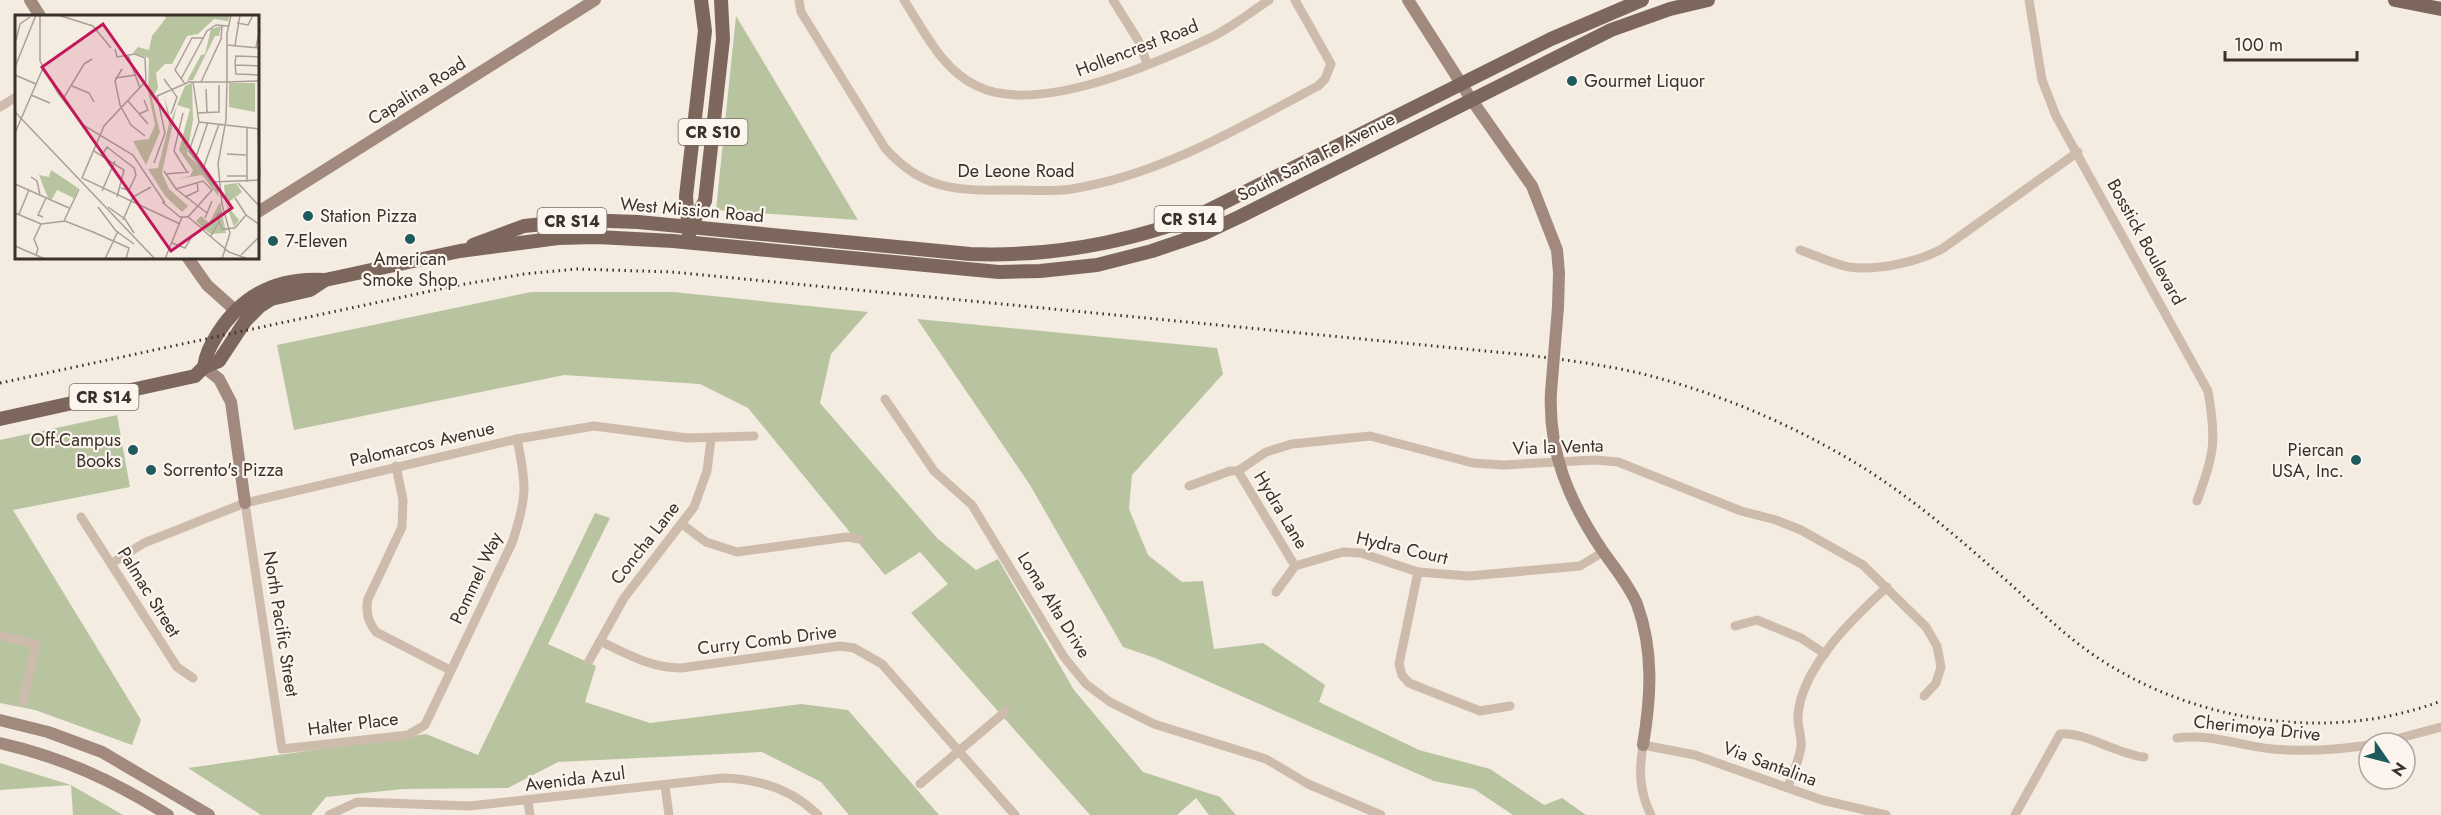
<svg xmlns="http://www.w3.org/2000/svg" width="2441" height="815" font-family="Jost,sans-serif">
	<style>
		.green { fill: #b8c4a0 }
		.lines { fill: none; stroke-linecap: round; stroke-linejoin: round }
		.street { stroke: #cdbbac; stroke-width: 9 }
		.secondary { stroke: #a18a7d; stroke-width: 12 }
		.primary { stroke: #7d675c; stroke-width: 14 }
		.rail { stroke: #3b302b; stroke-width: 3; stroke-dasharray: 1.5 4.5; stroke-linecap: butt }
		.secondary-bridge { stroke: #a18a7d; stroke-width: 12 }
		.poi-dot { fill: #1f5a5e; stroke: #fbf5ee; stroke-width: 2 }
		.labels { text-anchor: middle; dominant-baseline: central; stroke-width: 4.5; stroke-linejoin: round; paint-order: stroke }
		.shield { fill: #fbf5ee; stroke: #756b66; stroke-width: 1.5 }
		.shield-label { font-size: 16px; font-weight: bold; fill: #3b302b }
		.street-label { font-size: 18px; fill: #3b302b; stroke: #fbf5ee }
		.poi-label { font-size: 18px; fill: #3b302b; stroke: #fbf5ee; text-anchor: start }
		.inset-road { fill: none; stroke: #aaa098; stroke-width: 1.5 }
		.view { fill: #c2185b; fill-opacity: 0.15; stroke: #c2185b; stroke-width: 3 }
		.inset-edge { fill: none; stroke: #3b302b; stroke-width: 3 }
	</style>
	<rect width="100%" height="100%" fill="#f4ebe1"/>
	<g class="green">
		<path d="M736 16 858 220 716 210Z"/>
		<path d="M531 292H673L868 312 831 354 820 403 937 538 976 570 998 559 1074 690 1143 772 1220 797 1236 815H1209L1196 798 1177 815H1090L911 613 948 584 920 552 885 575 748 408 700 384 564 375 294 430 277 345Z"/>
		<path d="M917 319 1217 348 1223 374 1132 475 1129 509 1148 555 1182 582 1203 581 1214 649 1263 643 1325 685 1319 702 1419 750 1490 769 1544 805 1562 798 1586 815H1513L1474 789 1434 781 1155 658 1123 647 1030 485Z"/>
		<path d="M117 415 130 487 13 510 141 720 132 745 35 710 0 703V440Z"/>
		<path d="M595 513 610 518 548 644 596 666 585 702 650 723 801 704 848 710 939 815H849L821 782 762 752 558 762 508 788 403 789 326 797 311 815H261L188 768 426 734 478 755Z"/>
		<path d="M0 763 71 785 123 815H73L71 785 0 790Z"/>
	</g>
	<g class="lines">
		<g class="street">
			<path d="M799 0 801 12 885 148C921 189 955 191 1008 190 1029 190 1051 192 1072 189 1163 174 1238 128 1318 86L1325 79 1331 64 1295 0"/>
			<path d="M904 0C924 31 942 70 977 86 1037 116 1155 64 1212 37 1232 27 1251 12 1269 0"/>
			<path d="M1113 0 1138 40 1147 63"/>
			<path d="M2029 0 2042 80 2056 116 2208 391C2217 443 2214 453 2197 501"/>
			<path d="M0 107 16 97"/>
			<path d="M1800 250C1815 255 1833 264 1849 267 1877 271 1917 262 1942 249L2078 152"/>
			<path d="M885 399 934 471 972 505 1064 657 1086 684 1110 702 1154 724 1266 759 1308 784 1381 815"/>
			<path d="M396 466 403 500 402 527 368 599C365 612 368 622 376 632L450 670"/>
			<path d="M1238 471 1295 566"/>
			<path d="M1189 486 1230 471H1238L1266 452 1292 444 1370 436 1473 463 1503 465 1595 460 1618 462 1741 511 1776 520 1801 530 1863 565 1926 627 1937 646 1941 667 1936 683 1924 696"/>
			<path d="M245 503 282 749 408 735 425 725 512 543C527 498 527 486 517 439"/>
			<path d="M81 517 177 667 193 678"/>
			<path d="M683 525 706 542 737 552 847 537 859 539"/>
			<path d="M112 563 144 543 245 503 517 439 594 426 687 438 754 436"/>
			<path d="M1418 572 1399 664 1402 675 1409 683 1480 711 1510 706"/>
			<path d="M1276 592 1295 566 1343 552 1361 553 1418 572 1469 576 1580 566 1603 552"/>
			<path d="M1735 626 1757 620 1801 638 1825 654"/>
			<path d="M0 636 36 644 23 702"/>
			<path d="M600 641C627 654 651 668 681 668L840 646 854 648 882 664 1015 815"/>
			<path d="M589 661 624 598 694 507 707 471 711 439"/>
			<path d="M2177 738C2209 733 2240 746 2272 749 2306 752 2336 750 2369 745"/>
			<path d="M2381 743 2441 727"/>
			<path d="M920 784 1006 711"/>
			<path d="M665 786 669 815"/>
			<path d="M1788 787C1792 775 1799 761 1801 747 1802 736 1797 725 1798 715 1802 667 1853 618 1887 587"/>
			<path d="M528 802 530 815"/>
			<path d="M329 815 357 802 470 806 723 778C759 779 792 789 818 815"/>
			<path d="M1651 815C1639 791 1639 771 1643 745L1695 755 1822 800 1886 815"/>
			<path d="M2015 815 2060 734C2084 731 2116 754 2144 757"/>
		</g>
		<g class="secondary">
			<path d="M30 0 40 16"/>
			<path d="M1408 0 1471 99 1532 186 1557 250 1559 273 1558 307"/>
			<path d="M258 212 595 0"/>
			<path d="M188 258 207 285 235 310"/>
			<path d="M204 367 219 379 231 402 245 503"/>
			<path d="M1551 392C1548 452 1569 501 1602 550 1614 567 1629 585 1637 604 1654 651 1651 697 1643 745"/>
			<path d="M0 720 48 732 102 752 209 815"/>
			<path d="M0 743C62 757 114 781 168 815"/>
		</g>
		<g class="primary">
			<path d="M2395 0 2441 9"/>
			<path d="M690 227 705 201 723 39 721 0"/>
			<path d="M689 235 686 196 705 31 701 0"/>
			<path d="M473 245 524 226 581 220 638 222 970 254C1050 257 1123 244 1197 216L1551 39 1642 0"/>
			<path d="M204 367C206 353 211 345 218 333 243 294 279 277 325 280L460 251 558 238 597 237 673 241 999 272 1040 271 1097 265 1152 251 1205 233 1241 216 1611 30 1670 9 1708 0"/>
			<path d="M0 419 195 376 204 367 219 361 246 320 260 306 271 299 310 290 325 280"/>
		</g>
		<path class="rail" d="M0 383 454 286 524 274 577 269 672 272 1527 355C1566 360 1606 365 1643 374 1719 393 1793 425 1859 465 1914 499 1961 540 2008 582 2037 608 2065 636 2098 658 2196 723 2330 743 2441 701"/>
		<path class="secondary-bridge" d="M1551 392 1558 307"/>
	</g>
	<g class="poi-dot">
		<circle cx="1572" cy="81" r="6"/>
		<circle cx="308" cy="216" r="6"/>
		<circle cx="410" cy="239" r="6"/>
		<circle cx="273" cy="241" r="6"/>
		<circle cx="133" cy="450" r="6"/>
		<circle cx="2356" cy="460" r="6"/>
		<circle cx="151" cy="470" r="6"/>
	</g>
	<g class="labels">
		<g class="shield">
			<rect x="678.5" y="119" width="69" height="26" rx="4.5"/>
			<rect x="1154.5" y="206" width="69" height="26" rx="4.5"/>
			<rect x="537.5" y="208" width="69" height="26" rx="4.5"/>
			<rect x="69.5" y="384" width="69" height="26" rx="4.5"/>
		</g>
		<g class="shield-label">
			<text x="713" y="132">CR S10</text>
			<text x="1189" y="219">CR S14</text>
			<text x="572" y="221">CR S14</text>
			<text x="104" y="397">CR S14</text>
		</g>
		<g class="street-label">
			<text transform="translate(1137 48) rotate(-21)">Hollencrest Road</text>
			<text transform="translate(417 91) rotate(-32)">Capalina Road</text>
			<text transform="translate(1316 157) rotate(-27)">South Santa Fe Avenue</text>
			<text x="1016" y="171">De Leone Road</text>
			<text transform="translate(692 210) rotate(5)">West Mission Road</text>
			<text transform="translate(2146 242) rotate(61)">Bosstick Boulevard</text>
			<text transform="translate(422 444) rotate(-13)">Palomarcos Avenue</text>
			<text transform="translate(1558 447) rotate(-2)">Via la Venta</text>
			<text transform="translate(1281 510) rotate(59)">Hydra Lane</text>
			<text transform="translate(645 543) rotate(-52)">Concha Lane</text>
			<text transform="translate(1402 548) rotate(13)">Hydra Court</text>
			<text transform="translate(476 578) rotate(-65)">Pommel Way</text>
			<text transform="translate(149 592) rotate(58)">Palmac Street</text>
			<text transform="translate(1054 605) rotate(58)">Loma Alta Drive</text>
			<text transform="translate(281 624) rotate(81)">North Pacific Street</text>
			<text transform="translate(767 640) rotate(-7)">Curry Comb Drive</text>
			<text transform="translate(353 724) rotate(-7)">Halter Place</text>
			<text transform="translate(2257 728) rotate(6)">Cherimoya Drive</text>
			<text transform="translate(1770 764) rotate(20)">Via Santalina</text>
			<text transform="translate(575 779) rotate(-7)">Avenida Azul</text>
		</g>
		<g class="poi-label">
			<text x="1584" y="81">Gourmet Liquor</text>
			<text x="320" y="216">Station Pizza</text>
			<text x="285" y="241">7-Eleven</text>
			<text x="410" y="259" text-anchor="middle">American<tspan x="410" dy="21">Smoke Shop</tspan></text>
			<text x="121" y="440" text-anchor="end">Off-Campus<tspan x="121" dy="21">Books</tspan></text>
			<text x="2344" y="450" text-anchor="end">Piercan<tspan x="2344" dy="21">USA, Inc.</tspan></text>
			<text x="163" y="470">Sorrento's Pizza</text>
		</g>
	</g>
	<g transform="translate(15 15)">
		<rect width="244" height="244" fill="#f4ebe1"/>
		<path d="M149 0H215L213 6 199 4 183 19 172 21 157 49H150L141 58 143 73 137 83 145 117 131 150 118 126 134 124 140 110 133 76 134 43 118 38 123 32 134 35 137 21 151 3ZM206 11 204 21H200L178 65 172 66 186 40 190 39 196 14ZM177 68 178 105 172 139 203 170 204 182 187 160 163 164 175 161 178 155 164 135 175 94 162 90 147 158 154 174 173 191 167 197 150 181 133 154 143 153 154 109 149 80 156 105 170 71ZM214 68H240V97L214 92ZM36 155 63 173 59 183 42 175 37 184 33 183 24 160 34 162ZM221 168 227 177 211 189 224 205 219 212 211 189 209 170ZM205 187 211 218 195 219 181 206 186 201 194 208Z" fill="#b8c4a0"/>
		<path class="inset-road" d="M25 0V46L43 78 68 110 118 140 150 188M43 0 78 11 96 33M222 8 233 10 238 0M1 25 5 9 15 2M212 30 245 33M220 30 225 0M241 32 245 14M100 34 102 42 120 39 130 43 131 66 89 111 67 163 165 209M113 40 125 73M245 42 221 41 220 48 221 59 245 60M220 50 245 51M0 52 21 0M107 54 100 66 105 90 116 110 130 121M0 60 21 69M100 63 121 60M149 64 162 82 156 99M166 64 192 16 201 10 213 11M178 67 184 107M186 67 206 24 207 10M170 69 160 55 177 23H189M57 71 74 78 79 87M191 74 192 97M16 80 35 88M48 84 69 49 77 44M113 86 133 109M0 97 140 244M168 98 159 136 172 157M182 98 204 97V70M124 99 133 95 129 85M184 107 174 136 197 167 245 165M184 107 245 114M232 112V167M243 114 245 162M0 118 28 53M79 136 109 155 102 182M212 139 231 140M87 140 92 132 119 153 121 160 114 175 106 173M180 145 193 107M139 148 150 118 142 81 174 67H212V19L216 0M188 154 204 109M149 156 161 174 192 198M151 159 174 157M212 161H232M16 162 22 166 25 180M223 168 245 192M0 169 54 193M161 174 188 166 197 175 173 202M87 176 100 146M170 182 183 176 182 167M220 183 231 200 245 210M147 187 165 202H173M83 192 101 216 119 229M93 192 110 204 119 218M207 197 202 200 207 214 220 213 231 200M0 198 26 209 50 206 78 217 114 233 111 244M4 199 14 175M172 201 190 216M28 202 23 200 31 183M190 203 197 186M108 205 118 182 136 172M49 206 64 174M189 216 214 237 233 244M196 221 205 205M157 228 170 233 176 223M0 231 30 244M21 240 23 234 19 224 26 209M226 240 245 221M90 244 103 216M150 244 167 202M207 244 215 218 207 189 203 149 211 105 212 67 245 66"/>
		<path class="view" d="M88 9 217 193 156 236 27 52Z"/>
		<rect width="244" height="244" class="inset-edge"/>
	</g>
	<g transform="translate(2387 761) rotate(125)"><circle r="28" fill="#fbf5ee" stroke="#aea6a0" stroke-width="1.5"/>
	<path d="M0-4.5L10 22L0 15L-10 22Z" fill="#1f5a5e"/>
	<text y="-9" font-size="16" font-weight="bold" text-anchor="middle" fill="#3b302b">N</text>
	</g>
	<path d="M2225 51v9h132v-9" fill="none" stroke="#3b302b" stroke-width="3"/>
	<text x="2234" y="51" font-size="18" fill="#3b302b" stroke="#fbf5ee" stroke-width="4.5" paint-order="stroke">100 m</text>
</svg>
